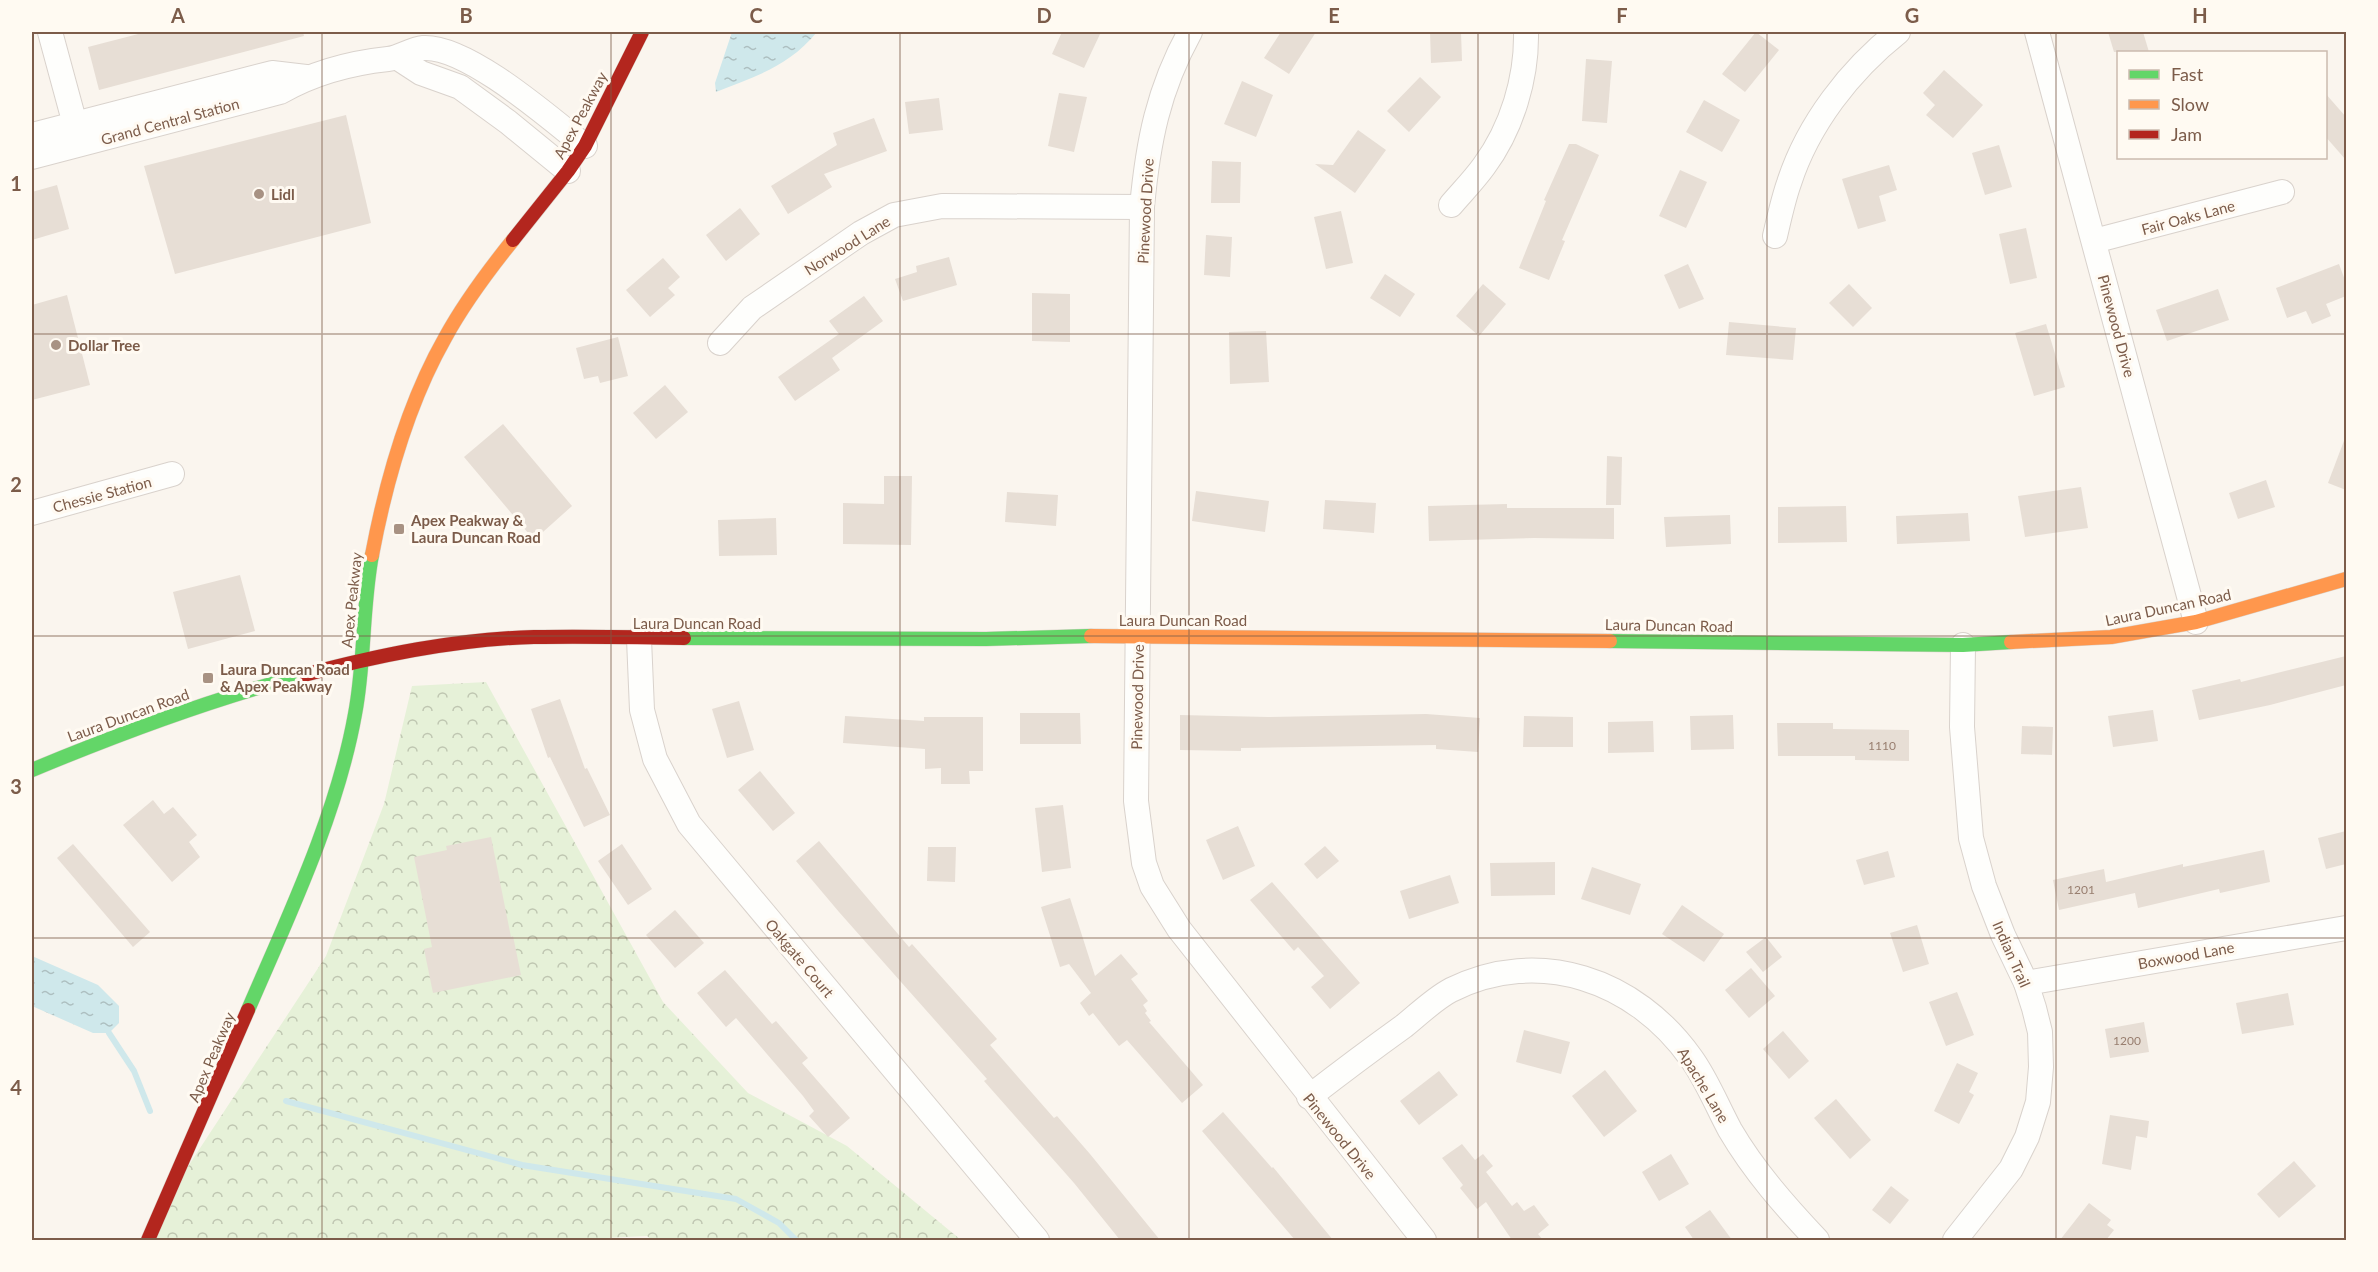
<svg xmlns="http://www.w3.org/2000/svg" width="2378" height="1272" font-family="Lato,sans-serif">
	<style>
		.forest { fill: url(#forest-crowns) }
		.water { fill: url(#water-ripples) }
		.lines { fill: none; stroke-linecap: round; stroke-linejoin: round }
		.stream { stroke: #cfe8eb; stroke-width: 6 }
		.building { fill: #e7ded5 }
		.street-casing { stroke: #d9d2cc; stroke-width: 26 }
		.fast-casing { stroke: #dad2ca; stroke-width: 15 }
		.slow-casing { stroke: #dad2ca; stroke-width: 15 }
		.jam-casing { stroke: #dad2ca; stroke-width: 15 }
		.street { stroke: #fefefc; stroke-width: 24 }
		.fast { stroke: #63d668; stroke-width: 14 }
		.slow { stroke: #ff974d; stroke-width: 14 }
		.jam { stroke: #b3261e; stroke-width: 14 }
		.grid { fill: none; stroke: #7c5c4a; stroke-width: 1.5; stroke-opacity: 0.55 }
		.poi-dot { fill: #a89283; stroke: #fffaf2; stroke-width: 2 }
		.labels { text-anchor: middle; dominant-baseline: central; stroke-width: 6; stroke-linejoin: round; paint-order: stroke }
		.number-label { font-size: 12px; fill: #987e6f }
		.street-label { font-size: 15px; fill: #7c5c4a; stroke: #fffaf2 }
		.poi-label { font-size: 15px; font-weight: bold; fill: #7c5c4a; stroke: #fffaf2; text-anchor: start }
		.neatline { fill: none; stroke: #7c5c4a; stroke-width: 2 }
		.grid-label { font-size: 20px; text-anchor: middle; font-weight: bold; fill: #7c5c4a }
	</style>
	<defs>
		<pattern id="forest-crowns" width="20" height="18" patternUnits="userSpaceOnUse" patternTransform="scale(1.5)"><rect width="20" height="18" fill="#e6f1d8"/><path d="M2 6a3 3 0 1 1 6 0M12 15a3 3 0 1 1 6 0" fill="none" stroke="#bfc6b1"/></pattern>
		<pattern id="water-ripples" width="26" height="14" patternUnits="userSpaceOnUse" patternTransform="scale(1.5)"><rect width="26" height="14" fill="#cfe8eb"/><path d="M2 4q2-2 4 0t4 0M15 11q2-2 4 0t4 0" fill="none" stroke="#adbfc0"/></pattern>
	</defs>
	<rect width="100%" height="100%" fill="#faf5ee"/>
	<path class="forest" d="M486 682 663 1002 748 1093 847 1146 961 1240H652L647 1236 563 1240H147L168 1197 326 956 384 804 412 686Z"/>
	<g class="water">
		<path d="M732 32H817C788 67 756 76 716 92L715 83Z"/>
		<path d="M32 956 98 985 119 1006V1023L109 1033H93L32 1006Z"/>
	</g>
	<g class="lines">
		<g class="stream">
			<path d="M109 1033 134 1071 150 1111"/>
			<path d="M286 1101 522 1165 736 1199 779 1223 796 1240"/>
		</g>
	</g>
	<g class="building">
		<path d="M146 32H303L304 36 99 90 88 47Z"/>
		<path d="M1062 32H1101L1084 68 1052 54Z"/>
		<path d="M1281 32H1316L1289 74 1264 58Z"/>
		<path d="M1430 32H1461L1462 61 1431 63Z"/>
		<path d="M1756 32 1779 50 1745 92 1722 74Z"/>
		<path d="M2108 32H2143L2149 52H2114Z"/>
		<path d="M1586 59 1612 61 1607 123 1582 121Z"/>
		<path d="M1944 70 1983 105 1953 138 1926 115 1935 105 1923 93Z"/>
		<path d="M1420 77 1441 97 1409 132 1387 111Z"/>
		<path d="M1242 81 1273 95 1256 137 1224 124Z"/>
		<path d="M1059 93 1087 97 1074 152 1048 146Z"/>
		<path d="M2325 93 2346 117V160L2325 136Z"/>
		<path d="M939 98 943 130 909 134 905 102Z"/>
		<path d="M1704 100 1740 120 1722 152 1686 132Z"/>
		<path d="M346 115 371 223 175 274 144 166Z"/>
		<path d="M874 118 887 151 824 174 832 187 788 214 771 186 837 145 833 133Z"/>
		<path d="M1358 130 1386 150 1355 193 1315 164 1333 165Z"/>
		<path d="M1569 144H1576L1599 155 1562 240 1565 241 1549 280 1519 268 1546 201 1544 200Z"/>
		<path d="M1999 145 2012 187 1985 195 1972 153Z"/>
		<path d="M1212 161 1241 162 1240 203H1211Z"/>
		<path d="M1889 165 1897 190 1879 196 1886 221 1858 229 1842 179Z"/>
		<path d="M1680 170 1707 182 1686 228 1659 216Z"/>
		<path d="M57 185 69 229 32 240V192Z"/>
		<path d="M740 208 760 234 726 261 706 235Z"/>
		<path d="M1341 211 1353 263 1326 269 1314 217Z"/>
		<path d="M2026 228 2037 278 2010 284 1999 234Z"/>
		<path d="M1206 235 1232 237 1230 277 1204 275Z"/>
		<path d="M949 257 957 285 903 301 895 279 917 272 916 266Z"/>
		<path d="M663 258 680 277 668 288 675 295 650 317 626 290Z"/>
		<path d="M1688 264 1704 299 1679 309 1664 275Z"/>
		<path d="M2339 264 2346 283V296L2326 304 2331 316 2312 324 2306 311 2287 318 2276 288Z"/>
		<path d="M1385 274 1415 294 1400 317 1370 298Z"/>
		<path d="M1483 284 1506 304 1479 336 1456 316Z"/>
		<path d="M1849 284 1872 308 1853 327 1829 303Z"/>
		<path d="M2218 289 2229 320 2167 341 2156 310Z"/>
		<path d="M1032 293 1070 294V342L1032 341Z"/>
		<path d="M67 295 90 385 32 400V305Z"/>
		<path d="M864 296 883 321 832 358 840 370 795 401 778 377 839 334 829 321Z"/>
		<path d="M1729 322 1796 328 1793 360 1726 355Z"/>
		<path d="M2046 324 2065 387 2034 396 2015 333Z"/>
		<path d="M1266 331 1269 382 1230 384 1229 332Z"/>
		<path d="M618 337 628 376 600 383 598 376 584 379 576 348Z"/>
		<path d="M665 385 688 412 656 439 633 413Z"/>
		<path d="M503 424 572 506 534 540 464 457Z"/>
		<path d="M2345 438 2346 439V490L2328 483Z"/>
		<path d="M1607 456 1622 457 1621 505H1606Z"/>
		<path d="M884 476H912L911 545 843 544V503L884 504Z"/>
		<path d="M2266 480 2275 507 2238 519 2229 493Z"/>
		<path d="M2081 487 2088 528 2025 537 2018 496Z"/>
		<path d="M1196 491 1269 501 1265 532 1192 521Z"/>
		<path d="M1007 492 1058 495 1056 526 1005 522Z"/>
		<path d="M1325 500 1376 503 1374 533 1323 529Z"/>
		<path d="M1507 504V508H1614V539L1534 538 1429 541 1428 506Z"/>
		<path d="M1846 506 1847 542 1778 543V507Z"/>
		<path d="M1968 513 1970 541 1897 544 1896 516Z"/>
		<path d="M1730 515 1731 544 1666 547 1664 517Z"/>
		<path d="M776 518 777 555 719 556 718 520Z"/>
		<path d="M240 575 255 631 188 649 173 592Z"/>
		<path d="M2346 656V685L2270 705 2199 720 2192 690 2240 679 2241 682Z"/>
		<path d="M560 699 585 769 587 768 610 815 584 827 550 757 548 758 531 709Z"/>
		<path d="M739 701 754 750 727 758 712 709Z"/>
		<path d="M2153 710 2158 741 2113 747 2108 716Z"/>
		<path d="M1020 713H1080L1081 744H1020Z"/>
		<path d="M1426 714 1480 718 1478 752 1436 749V745L1241 748V751L1180 750V715L1268 717Z"/>
		<path d="M1733 715 1734 749 1691 750 1690 716Z"/>
		<path d="M845 716 924 721V717H983V771H969L970 784H941V768L925 769V749L843 743Z"/>
		<path d="M1524 716 1573 717V747H1523Z"/>
		<path d="M1653 721 1654 752 1608 753V722Z"/>
		<path d="M1777 723H1833V729L1909 730V761L1855 760V756H1778Z"/>
		<path d="M2022 726 2053 727 2052 755 2021 754Z"/>
		<path d="M760 771 795 813 773 831 738 790Z"/>
		<path d="M153 800 164 814 173 807 197 835 189 842 200 857 172 882 123 825Z"/>
		<path d="M1063 805 1071 868 1042 872 1035 808Z"/>
		<path d="M1238 826 1255 866 1223 880 1206 840Z"/>
		<path d="M2346 831V864L2326 869 2318 838Z"/>
		<path d="M491 837 511 937 513 936 521 975 433 993 424 949 432 947 414 857 447 850 446 846Z"/>
		<path d="M819 841 909 947 912 944 997 1039 990 1045 1054 1118 1057 1116 1090 1154 1160 1240H1120L1074 1183 984 1081 987 1079 839 912 796 861Z"/>
		<path d="M73 844 150 932 133 947 57 858Z"/>
		<path d="M622 844 652 889 628 905 598 861Z"/>
		<path d="M1325 846 1339 861 1317 879 1304 864Z"/>
		<path d="M928 847H956L955 882 927 881Z"/>
		<path d="M2264 850 2270 882 2220 893 2219 889 2138 908 2135 893 2059 910 2053 880 2104 869 2106 882 2183 864V867Z"/>
		<path d="M1888 851 1895 877 1864 885 1856 860Z"/>
		<path d="M1555 862V895L1491 896 1490 863Z"/>
		<path d="M1592 867 1641 884 1630 915 1581 899Z"/>
		<path d="M1450 875 1459 903 1409 919 1400 891Z"/>
		<path d="M1272 882 1360 983 1330 1009 1311 987 1324 976 1298 947 1294 951 1250 900Z"/>
		<path d="M1070 898 1095 976 1121 954 1138 974 1131 979 1148 1001 1143 1005 1147 1011 1145 1013 1151 1021 1149 1022 1203 1085 1182 1103 1127 1040 1119 1046 1093 1013 1089 1016 1080 1003 1091 993 1069 964 1060 967 1041 907Z"/>
		<path d="M1682 905 1724 934 1704 962 1662 934Z"/>
		<path d="M675 910 704 943 675 968 646 935Z"/>
		<path d="M1917 925 1929 964 1903 972 1890 933Z"/>
		<path d="M1766 937 1782 957 1763 972 1746 952Z"/>
		<path d="M1751 968 1775 996 1749 1018 1725 990Z"/>
		<path d="M725 970 772 1024 776 1021 808 1058 802 1063 850 1118 828 1137 809 1116 814 1111 803 1096 736 1018 726 1027 697 993Z"/>
		<path d="M1957 992 1974 1035 1946 1046 1929 1002Z"/>
		<path d="M2288 993 2294 1025 2242 1034 2236 1003Z"/>
		<path d="M2144 1022 2149 1052 2110 1058 2105 1029Z"/>
		<path d="M1524 1030 1570 1042 1561 1074 1516 1062Z"/>
		<path d="M1783 1031 1809 1061 1789 1079 1763 1049Z"/>
		<path d="M1957 1063 1978 1073 1969 1092 1974 1095 1959 1124 1934 1111Z"/>
		<path d="M1605 1070 1637 1111 1604 1137 1572 1096Z"/>
		<path d="M1439 1071 1458 1095 1419 1125 1400 1101Z"/>
		<path d="M1836 1099 1871 1140 1850 1159 1814 1118Z"/>
		<path d="M1223 1112 1272 1168 1273 1167 1333 1240H1295L1202 1131Z"/>
		<path d="M2110 1115 2149 1121 2147 1138 2136 1136 2131 1170 2102 1164Z"/>
		<path d="M1462 1144 1475 1160 1483 1154 1493 1166 1486 1172 1512 1206 1517 1202 1524 1211 1534 1205 1549 1225 1538 1234 1543 1240H1512L1486 1202 1477 1209 1460 1188 1463 1185 1442 1158Z"/>
		<path d="M1671 1154 1689 1184 1659 1201 1642 1172Z"/>
		<path d="M2294 1161 2316 1186 2279 1218 2257 1194Z"/>
		<path d="M1891 1186 1909 1200 1890 1224 1872 1210Z"/>
		<path d="M2089 1203 2111 1220 2107 1225 2114 1230 2106 1240H2060Z"/>
		<path d="M1710 1210 1732 1240H1694L1685 1227Z"/>
	</g>
	<g class="lines">
		<g class="street-casing">
			<g id="street">
				<path d="M50 32 79 139"/>
				<path d="M1190 32C1158 90 1148 142 1142 207L1136 801 1144 863 1152 886 1179 929 1424 1240"/>
				<path d="M2037 32 2196 622"/>
				<path d="M398 58 421 73 460 87 508 122 568 171"/>
				<path d="M32 135 272 73 306 77"/>
				<path d="M32 157 280 92C313 73 350 63 388 59 400 58 411 49 423 48 467 45 551 119 585 146"/>
				<path d="M1451 205C1462 192 1474 180 1484 166 1512 128 1527 78 1526 32"/>
				<path d="M1775 236C1779 219 1783 200 1789 183 1808 124 1850 70 1898 32"/>
				<path d="M2094 241 2282 192"/>
				<path d="M720 343 752 308 861 233 894 215 942 206 1142 207"/>
				<path d="M32 513 172 474"/>
				<path d="M639 639 642 710 655 759 689 824 1037 1240"/>
				<path d="M2026 983 2346 928"/>
				<path d="M1309 1097C1340 1073 1372 1049 1404 1026 1419 1014 1434 999 1451 990 1539 946 1636 980 1691 1058 1707 1080 1717 1106 1730 1130 1754 1171 1785 1206 1817 1240"/>
				<path d="M1955 1240 2011 1169 2027 1137 2038 1102 2041 1067 2040 1032 2034 1008 2026 983 2003 935 1984 886 1971 838 1962 727 1963 645"/>
			</g>
		</g>
		<g class="fast-casing">
			<g id="fast">
				<path d="M684 638 986 639 1091 636"/>
				<path d="M1610 641 1963 645 2011 642"/>
				<path d="M32 770C121 733 211 699 304 675"/>
				<path d="M248 1010C288 917 337 815 355 714 365 662 362 608 372 555"/>
			</g>
		</g>
		<g class="slow-casing">
			<g id="slow">
				<path d="M372 555C386 481 407 405 445 338 464 303 488 271 513 240"/>
				<path d="M1091 636 1610 641"/>
				<path d="M2011 642 2111 637 2196 622 2346 579"/>
			</g>
		</g>
		<g class="jam-casing">
			<g id="jam">
				<path d="M513 240 568 171 585 146 642 32"/>
				<path d="M304 675C379 655 456 639 534 637 584 636 634 637 684 638"/>
				<path d="M148 1240 248 1010"/>
			</g>
		</g>
		<use href="#street" class="street"/>
		<use href="#fast" class="fast"/>
		<use href="#slow" class="slow"/>
		<use href="#jam" class="jam"/>
	</g>
	<path class="grid" d="M322 32V1240M611 32V1240M900 32V1240M1189 32V1240M1478 32V1240M1767 32V1240M2056 32V1240M32 334H2346M32 636H2346M32 938H2346"/>
	<g class="poi-dot">
		<circle cx="259" cy="194" r="6"/>
		<circle cx="56" cy="345" r="6"/>
		<rect x="393" y="523" width="12" height="12" rx="3"/>
		<rect x="202" y="672" width="12" height="12" rx="3"/>
	</g>
	<g class="labels">
		<g class="number-label">
			<text x="1882" y="745">1110</text>
			<text x="2081" y="889">1201</text>
			<text x="2127" y="1040">1200</text>
		</g>
		<g class="street-label">
			<text transform="translate(580 115) rotate(-62)">Apex Peakway</text>
			<text transform="translate(170 121) rotate(-15)">Grand Central Station</text>
			<text transform="translate(1145 211) rotate(-87)">Pinewood Drive</text>
			<text transform="translate(2188 217) rotate(-15)">Fair Oaks Lane</text>
			<text transform="translate(847 245) rotate(-32)">Norwood Lane</text>
			<text transform="translate(2117 326) rotate(75)">Pinewood Drive</text>
			<text transform="translate(102 494) rotate(-15)">Chessie Station</text>
			<text transform="translate(351 600) rotate(-84)">Apex Peakway</text>
			<text transform="translate(2168 607) rotate(-12)">Laura Duncan Road</text>
			<text x="1183" y="620">Laura Duncan Road</text>
			<text x="697" y="623">Laura Duncan Road</text>
			<text transform="translate(1669 625) rotate(1)">Laura Duncan Road</text>
			<text transform="translate(1137 697) rotate(-89)">Pinewood Drive</text>
			<text transform="translate(128 715) rotate(-20)">Laura Duncan Road</text>
			<text transform="translate(2012 954) rotate(66)">Indian Trail</text>
			<text transform="translate(2186 955) rotate(-10)">Boxwood Lane</text>
			<text transform="translate(800 958) rotate(50)">Oakgate Court</text>
			<text transform="translate(211 1057) rotate(-67)">Apex Peakway</text>
			<text transform="translate(1704 1085) rotate(59)">Apache Lane</text>
			<text transform="translate(1340 1136) rotate(51)">Pinewood Drive</text>
		</g>
		<g class="poi-label">
			<text x="271" y="194">Lidl</text>
			<text x="68" y="345">Dollar Tree</text>
			<text x="411" y="520">Apex Peakway &amp;<tspan x="411" dy="17">Laura Duncan Road</tspan></text>
			<text x="220" y="669">Laura Duncan Road<tspan x="220" dy="17">&amp; Apex Peakway</tspan></text>
		</g>
	</g>
	<rect width="2378" height="1272" fill="none" stroke="#fffaf2" stroke-width="66"/>
	<rect x="2117" y="51" width="210" height="108" fill="#fffaf2" stroke="#cbbbaf" stroke-width="1.5"/>
	<rect x="2129" y="70" width="30" height="9" fill="#63d668" stroke="#cbbbaf" stroke-width="1.5"/>
	<text x="2171" y="81" font-size="18" fill="#7c5c4a">Fast</text>
	<rect x="2129" y="100" width="30" height="9" fill="#ff974d" stroke="#cbbbaf" stroke-width="1.5"/>
	<text x="2171" y="111" font-size="18" fill="#7c5c4a">Slow</text>
	<rect x="2129" y="130" width="30" height="9" fill="#b3261e" stroke="#cbbbaf" stroke-width="1.5"/>
	<text x="2171" y="141" font-size="18" fill="#7c5c4a">Jam</text>
	<rect x="33" y="33" width="2312" height="1206" class="neatline"/>
	<g class="grid-label">
		<text x="178" y="23">A</text>
		<text x="466" y="23">B</text>
		<text x="756" y="23">C</text>
		<text x="1044" y="23">D</text>
		<text x="1334" y="23">E</text>
		<text x="1622" y="23">F</text>
		<text x="1912" y="23">G</text>
		<text x="2200" y="23">H</text>
		<text x="16" y="191">1</text>
		<text x="16" y="492">2</text>
		<text x="16" y="794">3</text>
		<text x="16" y="1095">4</text>
	</g>
</svg>
